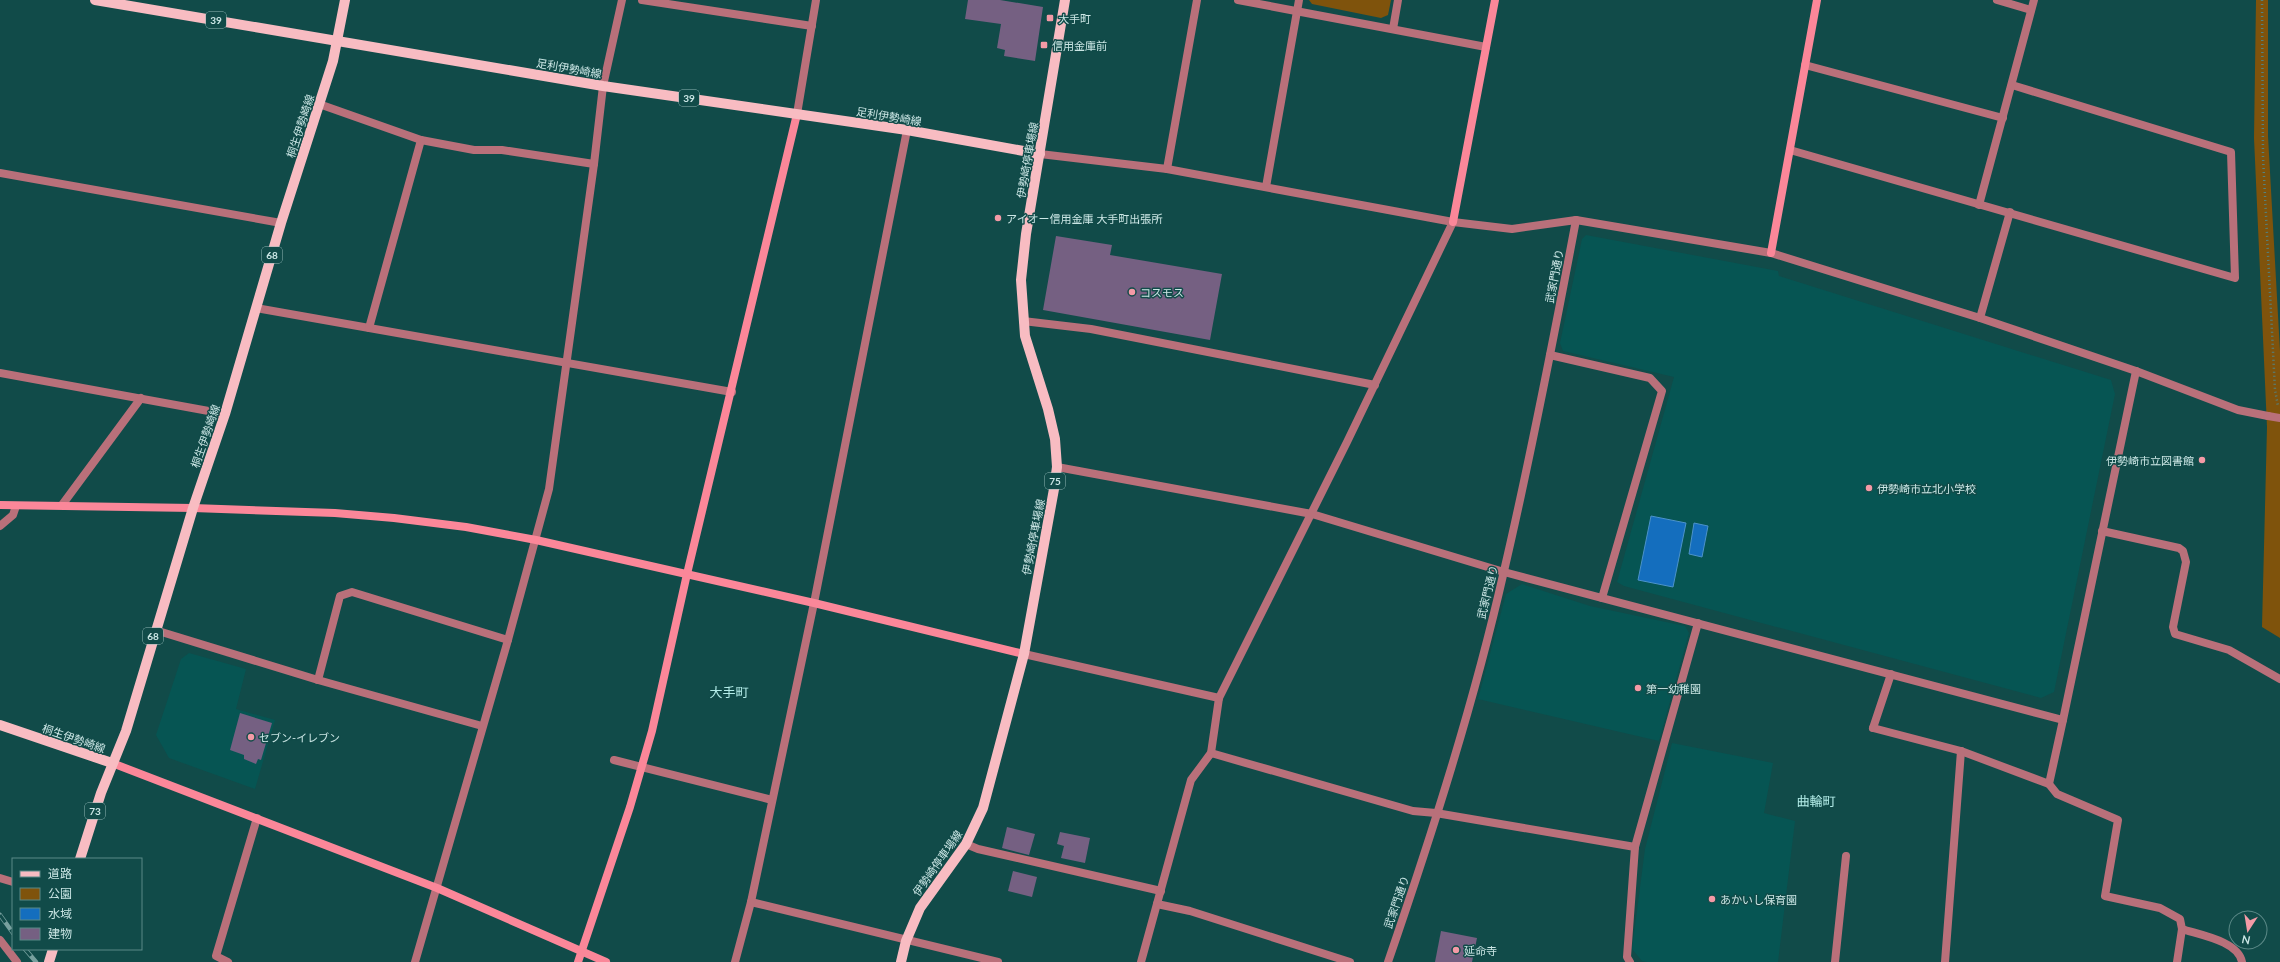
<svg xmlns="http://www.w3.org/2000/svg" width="2280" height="962" font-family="Lato,'Noto Sans JP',sans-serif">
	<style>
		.built { fill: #065553 }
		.green { fill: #7f530c }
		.water { fill: #146ebe; stroke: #4b92ca }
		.building { fill: #756082 }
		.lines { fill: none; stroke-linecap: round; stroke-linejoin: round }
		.path { stroke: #538280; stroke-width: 2.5; stroke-dasharray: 1 3; stroke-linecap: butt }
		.lane { stroke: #b9707a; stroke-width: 8 }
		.street { stroke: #b9707a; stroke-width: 8 }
		.secondary { stroke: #fb8799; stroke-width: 8 }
		.primary { stroke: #f8bcc2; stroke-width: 10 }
		.rail-casing { stroke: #77a09e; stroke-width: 4.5 }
		.rail { stroke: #114b49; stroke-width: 3; stroke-dasharray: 9; stroke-linecap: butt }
		.street-bridge { stroke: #b9707a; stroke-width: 8 }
		.poi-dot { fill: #f49aa6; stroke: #114b49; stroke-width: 1.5 }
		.labels { text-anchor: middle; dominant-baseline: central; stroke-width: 3; stroke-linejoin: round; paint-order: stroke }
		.shield { fill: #114b49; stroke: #93b8b6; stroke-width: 1 }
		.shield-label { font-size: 10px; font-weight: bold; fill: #cbe6e5 }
		.poi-label { font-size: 11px; fill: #cbe6e5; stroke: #114b49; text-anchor: start }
		.street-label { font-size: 11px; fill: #cbe6e5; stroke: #114b49 }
		.quarter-label { font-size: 13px; fill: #b4ede9; stroke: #114b49 }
	</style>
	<rect width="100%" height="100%" fill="#114b49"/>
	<g class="built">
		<path d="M1586 235 1778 271 1779 276 2111 380 2115 394 2054 692 2041 698 1624 586 1617 582 1674 377 1563 351 1560 343 1582 239Z"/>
		<path d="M1522 584 1590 606 1685 626 1689 633 1659 741 1478 699 1506 594Z"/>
		<path d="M189 653 246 669 236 709 275 720 255 789 169 758 156 735 181 659Z"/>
		<path d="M1672 743 1773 763 1764 813 1795 821 1778 962H1647L1642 961 1632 949 1645 849Z"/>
	</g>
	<g class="green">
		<path d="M1309 0H1391L1388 15 1381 18 1312 4Z"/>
		<path d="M2256 0H2268V136L2280 351V638L2262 627 2267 427 2254 138Z"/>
	</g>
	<g class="water">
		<path d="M1651 516 1686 523 1673 587 1638 580Z"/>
		<path d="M1694 523 1708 526 1702 557 1689 554Z"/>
	</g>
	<g class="building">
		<path d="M968 0H1000L1043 7 1035 61 1004 56 1005 50 997 48 1001 24 965 19Z"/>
		<path d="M1056 236 1112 245 1110 255 1222 274 1210 340 1043 310Z"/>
		<path d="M240 713 272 723 261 760 258 759 256 764 244 759V755L230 750Z"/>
		<path d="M1007 827 1035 834 1029 855 1002 848Z"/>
		<path d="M1060 832 1090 838 1085 863 1061 858 1064 846 1057 844Z"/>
		<path d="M1013 871 1037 877 1032 897 1008 891Z"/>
		<path d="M1441 931 1477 938 1472 962H1435Z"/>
	</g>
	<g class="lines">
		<path class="path" d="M2262 0 2263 157 2275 390 2278 406"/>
		<g class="lane">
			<path d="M2063 720 2049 784 2057 794 2118 820 2105 896 2160 908 2180 919 2182 929C2200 935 2238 941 2242 962"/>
			<path d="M1873 728 1961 751 2049 784"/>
			<path d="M614 760 772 800"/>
			<path d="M966 844 978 849 1161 891"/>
			<path d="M1157 904 1190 911 1350 962"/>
			<path d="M1835 962 1846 856"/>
			<path d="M2177 962 2182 929"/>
		</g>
		<g class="street">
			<path d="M642 0 812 26"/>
			<path d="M1238 0 1486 47"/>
			<path d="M1997 0 2031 10"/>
			<path d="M1393 29 1398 0"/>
			<path d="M1805 65 2003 118"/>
			<path d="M319 104 421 140 474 150H502L594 164"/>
			<path d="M797 114 816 0"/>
			<path d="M1790 150 2235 278 2231 152 2012 85"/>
			<path d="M1040 154 1167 169 1453 222 1512 229 1576 220 1771 253 1980 318 2136 371 2238 410 2268 416"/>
			<path d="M1167 169 1197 0"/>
			<path d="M0 173 281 223"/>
			<path d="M1266 187 1299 0"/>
			<path d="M1979 205 2034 0"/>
			<path d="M256 308 732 392"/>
			<path d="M1980 318 2010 212"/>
			<path d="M1023 321 1091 329 1375 385"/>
			<path d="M369 328 421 140"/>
			<path d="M1550 355 1650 378 1662 391 1602 598"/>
			<path d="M0 373 225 414"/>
			<path d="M1057 467 1312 514 1504 572 2063 720 2136 371"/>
			<path d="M62 505 141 398"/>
			<path d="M0 526 13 515 16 506"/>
			<path d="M2102 531 2179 548 2183 551 2186 562 2173 627 2175 634 2229 650 2280 679"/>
			<path d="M155 630 318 680 482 726"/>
			<path d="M1024 654 1219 698"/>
			<path d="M318 680 340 596 352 592 508 640"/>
			<path d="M1873 728 1891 674"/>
			<path d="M1211 753 1413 811 1436 813 1635 847"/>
			<path d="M0 878 13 882"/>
			<path d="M751 902 998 962"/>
			<path d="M0 940 17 962"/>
			<path d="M228 962 216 956 257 818"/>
			<path d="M415 962 508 640 549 489 594 164 603 86 622 0"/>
			<path d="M735 962 751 902 814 603 907 130"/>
			<path d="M1141 962 1191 780 1211 753 1219 698 1347 442 1453 222"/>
			<path d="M1388 962C1432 834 1474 703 1504 571 1531 455 1554 337 1576 220"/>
			<path d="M1630 962 1627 957 1635 847 1698 623"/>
			<path d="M1945 962 1961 751"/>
		</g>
		<g class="secondary">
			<path d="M1453 222 1495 0"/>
			<path d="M1771 253 1817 0"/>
			<path d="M0 505 193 508 335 513 394 518 466 527 536 540 814 603 1024 654"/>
			<path d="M112 763 437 888 606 962"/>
			<path d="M578 962 630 807 652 731 687 574 797 114"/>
		</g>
		<g class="primary">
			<path d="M95 0 603 86 907 130 1040 154"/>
			<path d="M0 725 112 763"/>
			<path d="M80 859 101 793 126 731 193 508 225 414 281 223 333 61 345 0"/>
			<path d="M49 962 53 949"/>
			<path d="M901 962 906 941 920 908 966 844 983 808 1024 654 1054 489 1057 467 1055 439 1048 409 1025 336 1021 280 1026 234 1065 0"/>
		</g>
		<g class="rail-casing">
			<g id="rail">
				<path d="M0 915 13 933"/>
				<path d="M25 949 36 962"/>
			</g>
		</g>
		<use href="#rail" class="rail"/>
		<path class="street-bridge" d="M2268 416 2280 418"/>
	</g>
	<g class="poi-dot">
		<rect x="1046" y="14" width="8" height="8" rx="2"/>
		<rect x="1040" y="41" width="8" height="8" rx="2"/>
		<circle cx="998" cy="218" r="4"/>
		<circle cx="1132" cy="292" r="4"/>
		<circle cx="2202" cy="460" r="4"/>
		<circle cx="1869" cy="488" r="4"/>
		<circle cx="1638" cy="688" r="4"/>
		<circle cx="251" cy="737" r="4"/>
		<circle cx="1712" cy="899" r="4"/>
		<circle cx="1456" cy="950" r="4"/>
	</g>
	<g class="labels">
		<g class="shield">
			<rect x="206" y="12" width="20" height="16" rx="3"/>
			<rect x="679" y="90" width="20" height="16" rx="3"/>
			<rect x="262" y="247" width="20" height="16" rx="3"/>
			<rect x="1045" y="473" width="20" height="16" rx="3"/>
			<rect x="143" y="628" width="20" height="16" rx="3"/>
			<rect x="85" y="803" width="20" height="16" rx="3"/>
		</g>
		<g class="shield-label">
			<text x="216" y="20">39</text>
			<text x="689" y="98">39</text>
			<text x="272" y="255">68</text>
			<text x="1055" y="481">75</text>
			<text x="153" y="636">68</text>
			<text x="95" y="811">73</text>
		</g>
		<g class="poi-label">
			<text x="1058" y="18">大手町</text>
			<text x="1052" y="45">信用金庫前</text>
			<text x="1006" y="218">アイオー信用金庫 大手町出張所</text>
			<text x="1140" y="292">コスモス</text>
			<text x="2194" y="460" text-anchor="end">伊勢崎市立図書館</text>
			<text x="1877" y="488">伊勢崎市立北小学校</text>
			<text x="1646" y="688">第一幼稚園</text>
			<text x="259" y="737">セブン-イレブン</text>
			<text x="1720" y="899">あかいし保育園</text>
			<text x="1464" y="950">延命寺</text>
		</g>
		<g class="street-label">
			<text transform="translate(569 68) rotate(10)">足利伊勢崎線</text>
			<text transform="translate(889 116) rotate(9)">足利伊勢崎線</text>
			<text transform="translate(300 126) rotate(-72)">桐生伊勢崎線</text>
			<text transform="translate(1027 160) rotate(-80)">伊勢崎停車場線</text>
			<text transform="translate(1554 276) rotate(-79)">武家門通り</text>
			<text transform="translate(205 436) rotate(-71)">桐生伊勢崎線</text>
			<text transform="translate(1033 537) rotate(-79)">伊勢崎停車場線</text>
			<text transform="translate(1487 592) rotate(-76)">武家門通り</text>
			<text transform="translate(74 738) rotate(19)">桐生伊勢崎線</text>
			<text transform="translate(937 863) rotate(-55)">伊勢崎停車場線</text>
			<text transform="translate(1396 902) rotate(-71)">武家門通り</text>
		</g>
		<g class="quarter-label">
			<text x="729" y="692">大手町</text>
			<text x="1816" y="801">曲輪町</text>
		</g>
	</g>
	<rect x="12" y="858" width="130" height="92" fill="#114b49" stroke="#5b8987"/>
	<rect x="20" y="871" width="20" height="6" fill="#f8bcc2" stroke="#5b8987"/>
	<text x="48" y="878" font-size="12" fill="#cbe6e5">道路</text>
	<rect x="20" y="888" width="20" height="12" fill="#7f530c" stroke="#5b8987"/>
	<text x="48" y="898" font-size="12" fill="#cbe6e5">公園</text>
	<rect x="20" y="908" width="20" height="12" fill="#146ebe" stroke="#5b8987"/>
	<text x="48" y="918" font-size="12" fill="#cbe6e5">水域</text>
	<rect x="20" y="928" width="20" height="12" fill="#756082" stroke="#5b8987"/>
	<text x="48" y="938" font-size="12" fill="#cbe6e5">建物</text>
	<g transform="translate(2248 930) rotate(192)"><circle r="19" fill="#114b49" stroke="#5b8987"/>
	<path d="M0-3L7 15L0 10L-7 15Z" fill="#f49aa6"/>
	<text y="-6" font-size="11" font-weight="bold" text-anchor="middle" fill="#cbe6e5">N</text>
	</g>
</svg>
